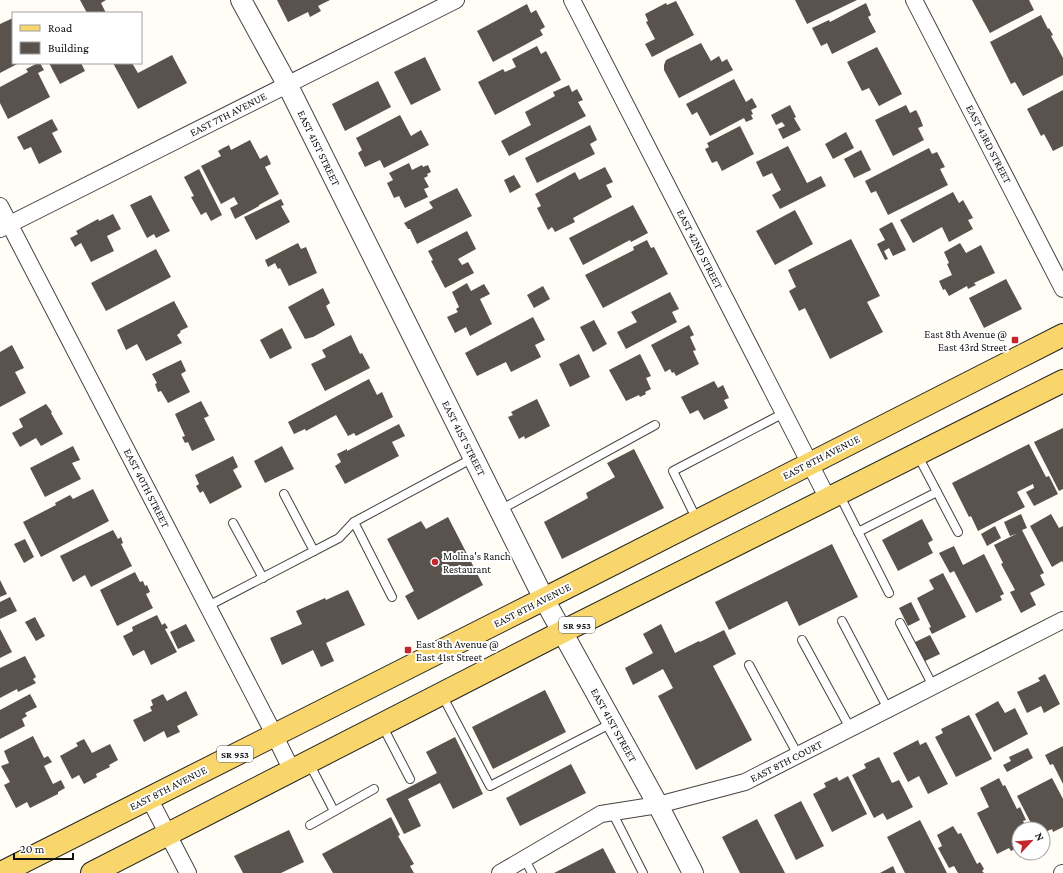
<svg xmlns="http://www.w3.org/2000/svg" width="1063" height="873" font-family="'Crimson Pro',serif">
	<style>
		.building { fill: #5a524d }
		.lines { fill: none; stroke-linecap: round; stroke-linejoin: round }
		.service-casing { stroke: #444; stroke-width: 10 }
		.minor-casing { stroke: #444; stroke-width: 18 }
		.tertiary-casing { stroke: #444; stroke-width: 22 }
		.primary-casing { stroke: #222; stroke-width: 24 }
		.service { stroke: #fff; stroke-width: 8 }
		.minor { stroke: #fff; stroke-width: 16 }
		.tertiary { stroke: #fff; stroke-width: 20 }
		.primary { stroke: #f9d66b; stroke-width: 22 }
		.poi-dot { fill: #c4262e; stroke: #fff; stroke-width: 1.5 }
		.labels { text-anchor: middle; dominant-baseline: central; stroke-width: 4; stroke-linejoin: round; paint-order: stroke }
		.shield { fill: #fff; stroke: #585858; stroke-width: 1 }
		.shield-label { font-size: 10px; font-weight: bold; fill: #111 }
		.street-label { font-size: 11px; fill: #111; stroke: #fff }
		.poi-label { font-size: 11px; fill: #111; stroke: #fff; text-anchor: start }
	</style>
	<rect width="100%" height="100%" fill="#fffdf5"/>
	<g class="building">
		<path d="M80 0H106L101 3 106 13H87Z"/>
		<path d="M277 0H330L318 6 321 11 310 17 308 12 288 22Z"/>
		<path d="M795 0H857L807 24Z"/>
		<path d="M972 0H1029L1034 10 990 33Z"/>
		<path d="M676 1 694 35 652 57 645 44 655 39 646 22 648 21 645 14 666 3 667 5Z"/>
		<path d="M866 3 871 15 868 17 876 32 832 54 827 43 821 46 812 28 829 20 830 22Z"/>
		<path d="M527 4 531 13 536 10 545 27 540 30 543 35 493 62 477 31Z"/>
		<path d="M1041 15 1048 29 1049 28 1053 35 1051 36 1063 58V75L1023 96 1015 82 1011 84 990 42Z"/>
		<path d="M13 18V63H19L0 73V24Z"/>
		<path d="M701 43 711 61 719 56 722 62 727 59 733 70 679 98 664 70V65L666 60Z"/>
		<path d="M537 46 541 54 546 51 561 80 495 115 478 82 503 69 505 72 516 67 512 59Z"/>
		<path d="M877 47 902 94 879 106 869 88 862 91 847 62Z"/>
		<path d="M172 55 187 83 138 109 113 63H132L138 73Z"/>
		<path d="M425 57 441 90 411 105 394 72Z"/>
		<path d="M38 63H40L44 70 38 73 50 97 8 119 0 103V87L28 72 26 69Z"/>
		<path d="M49 63H81L85 71 60 84Z"/>
		<path d="M734 79 746 102 752 98 757 107 751 110 753 114 751 115 753 119 746 122 744 118 710 136 697 112 692 115 686 104Z"/>
		<path d="M378 81 391 107 345 131 332 104Z"/>
		<path d="M569 85 572 92 577 89 583 100 578 102 586 116 509 156 501 141 531 125 525 112 555 96 553 92Z"/>
		<path d="M1063 90V146L1053 151 1044 134 1041 136 1027 109Z"/>
		<path d="M790 105 796 117 794 118 801 130 783 139 778 129 785 126 782 122 776 125 771 115Z"/>
		<path d="M906 105 910 113 916 110 920 118 923 126 918 128 924 140 893 156 875 120Z"/>
		<path d="M400 115 411 136 421 130 429 145 384 168 380 160 365 167 358 153 362 150 356 138Z"/>
		<path d="M52 119 58 130 52 133 62 152 39 164 31 147 24 150 17 137Z"/>
		<path d="M590 125 597 140 590 144 595 154 537 183 525 158Z"/>
		<path d="M740 126 754 154 722 171 717 161 712 163 705 149 709 147 707 143Z"/>
		<path d="M846 132 854 148 833 159 825 144Z"/>
		<path d="M250 140 260 159 267 155 271 164 265 167 279 194 259 205V206L235 219 230 208 238 204 234 197 221 204 201 166 221 156 218 151 223 148 229 145 231 150Z"/>
		<path d="M788 146 807 183 821 176 826 186 780 209 772 195 781 190 772 173 763 177 756 162Z"/>
		<path d="M929 148 932 154 937 152 945 167 940 169 948 185 888 215 876 191 871 193 865 181Z"/>
		<path d="M861 150 871 170 854 178 844 159Z"/>
		<path d="M409 163 412 170 422 165 423 167 428 165 431 172 427 174 428 176 424 178 429 187 424 189 428 197 405 208 399 196 394 198 387 183 393 180 389 173Z"/>
		<path d="M605 167 613 182 606 185 612 197 573 218 575 222 555 232 552 227 548 230 537 208 541 206 535 194 575 172 579 180Z"/>
		<path d="M199 169 222 215 211 221 206 212 201 215 191 197 194 196 184 177Z"/>
		<path d="M514 175 521 187 510 193 504 180Z"/>
		<path d="M457 188 472 216 417 244 410 229H408L404 223 433 208 429 202Z"/>
		<path d="M953 192 959 203 963 200 973 218 968 220 973 229 949 242 942 227 913 243 900 220Z"/>
		<path d="M151 195 170 231 156 238 154 234 147 238 130 205Z"/>
		<path d="M281 199 284 205 281 206 290 222 256 240 244 217Z"/>
		<path d="M633 205 648 233 631 242 630 240 583 265 569 238Z"/>
		<path d="M795 210 813 244 775 265 756 231Z"/>
		<path d="M113 214 121 229 107 236 114 251 91 262 81 243 75 247 70 238 78 234 76 231 98 219 99 221Z"/>
		<path d="M892 222 906 250 893 256 889 248 884 251 888 259 885 260 877 244 885 240 879 229Z"/>
		<path d="M467 231 476 249 458 259 462 265 468 262 474 273 445 288 431 261 433 260 428 251Z"/>
		<path d="M851 239 880 296 867 302 883 332 830 359 805 308 799 311 789 291 796 287 788 270Z"/>
		<path d="M647 240 651 248 654 247 668 274 603 308 585 275 634 250 633 247Z"/>
		<path d="M298 243 301 249 306 247 317 273 289 286 280 268 278 269 275 263 268 267 265 260Z"/>
		<path d="M960 243 966 253 981 245 995 273 974 283 976 285 968 289 967 286 949 296 945 289 943 290 939 281 952 275 947 264 949 263 944 252Z"/>
		<path d="M156 249 171 277 106 311 91 283Z"/>
		<path d="M1006 279 1022 309 984 328 969 298Z"/>
		<path d="M467 283 471 291 484 284 490 294 480 299 492 324 470 336 466 327 455 333 447 317 458 312 456 309 459 307 452 292Z"/>
		<path d="M543 286 550 299 534 308 527 295Z"/>
		<path d="M323 288 330 303 326 306 335 325 313 337 305 339 288 307Z"/>
		<path d="M670 292 679 309 672 312 677 322 626 349 617 332 637 322 631 312Z"/>
		<path d="M174 301 188 327 180 331 181 332 177 335 182 343 146 361 137 344 126 350 117 330Z"/>
		<path d="M533 317 545 340 535 345 541 357 511 372 506 362 477 376 465 353Z"/>
		<path d="M594 320 607 344 593 352 580 327Z"/>
		<path d="M689 325 694 335 690 337 696 350 693 351 699 364 676 376 674 372 672 373 670 369 665 372 651 345Z"/>
		<path d="M282 328 292 348 270 359 260 340Z"/>
		<path d="M351 335 360 354 362 353 370 368 325 391 311 364 326 357 322 350Z"/>
		<path d="M12 345 24 368 15 372 26 393 0 407V352Z"/>
		<path d="M579 354 590 377 570 387 559 364Z"/>
		<path d="M640 354 651 376 646 378 651 389 645 392 646 394 640 397 639 395 626 401 609 370Z"/>
		<path d="M181 360 186 371 181 374 190 392 168 403 161 391 158 392 155 384 157 383 152 374Z"/>
		<path d="M369 379 377 395 382 392 393 417 356 436 354 433 348 436 336 415 306 431 305 429 294 434 288 422Z"/>
		<path d="M714 381 718 388 723 385 729 398 724 400 728 408 704 420 698 410 690 414 681 397Z"/>
		<path d="M537 399 550 426 525 439 524 436 519 439 508 417 513 415 511 412Z"/>
		<path d="M201 401 209 416 204 418 215 440 192 451 188 442 185 443 182 437 185 436 175 414Z"/>
		<path d="M46 404 52 412 51 413 63 434 41 446 36 438 20 447 12 433 23 427 19 419Z"/>
		<path d="M399 424 405 436 392 442 399 456 345 484 335 466 341 462 337 454 347 449V451Z"/>
		<path d="M1063 428V489L1059 491 1034 442Z"/>
		<path d="M1029 444 1046 477 1049 476 1058 494 1034 506 1026 492 1034 488 1033 484 1017 492 1025 507 978 531 971 516 969 517 952 483Z"/>
		<path d="M73 446 80 460 72 463 81 479 45 497 30 468Z"/>
		<path d="M282 446 294 469 265 483 254 461Z"/>
		<path d="M634 449 664 508 562 559 544 522 588 498 586 493 615 477 607 463Z"/>
		<path d="M233 456 238 467 233 470 242 487 210 504 203 491 200 493 196 486 199 484 195 475Z"/>
		<path d="M93 489 109 521 41 557 23 522 56 505 55 503 70 495 73 499Z"/>
		<path d="M1021 514 1027 528 1022 530 1044 573 1040 575 1045 585 1030 593 1036 605 1021 613 1010 592 1015 590 1001 564 1003 563 994 545 1016 534 1010 536 1004 522Z"/>
		<path d="M1051 514 1059 528 1063 526V563L1062 561 1052 567 1030 526Z"/>
		<path d="M448 517 483 585 418 620 405 596 414 591 387 539 421 521 426 529Z"/>
		<path d="M922 519 933 540 928 543 933 553 898 571 882 540Z"/>
		<path d="M995 526 1001 538 987 546 981 534Z"/>
		<path d="M113 530 118 539 121 537 123 543 121 544 132 566 91 587 85 575 73 582 60 556Z"/>
		<path d="M25 539 34 557 24 563 14 544Z"/>
		<path d="M832 544 858 597 799 626 787 601 729 630 715 602Z"/>
		<path d="M954 546 963 565 984 554 1004 594 1000 596 1002 600 976 613 954 571 950 573 939 553Z"/>
		<path d="M135 572 140 582 143 581 145 586 147 585 150 592 146 594 153 608 117 626 100 590Z"/>
		<path d="M943 573 966 617 932 634 929 628 931 627 917 598 934 589 929 580Z"/>
		<path d="M0 580 7 594 0 597Z"/>
		<path d="M348 590 365 625 326 643 334 661 321 667 313 650 282 665 270 638 302 624 296 611 325 598 326 600Z"/>
		<path d="M10 597 17 611 0 619V602Z"/>
		<path d="M911 602 920 620 908 626 899 608Z"/>
		<path d="M157 615 162 625 165 623 168 628 165 629 177 652 151 665 144 650 133 656 123 636 133 631 132 627Z"/>
		<path d="M35 617 45 636 36 641 25 622Z"/>
		<path d="M186 624 195 641 178 649 170 632Z"/>
		<path d="M661 624 675 653 699 641 700 642 724 630 736 654 713 666 752 740 696 770 658 696 673 688 663 669 633 685 625 668 653 653 643 634Z"/>
		<path d="M0 629 12 652 0 658Z"/>
		<path d="M930 635 940 654 923 662 913 643Z"/>
		<path d="M25 656 36 677 33 679 36 683 18 692 17 689 0 698V668Z"/>
		<path d="M1045 674 1060 704 1044 713 1041 706 1027 713 1017 692 1040 681 1038 678Z"/>
		<path d="M545 690 566 732 493 769 472 727Z"/>
		<path d="M186 691 198 715 177 726 180 732 167 738 164 731 144 742 133 720 152 711 150 707 153 705 151 700 163 694 167 701Z"/>
		<path d="M30 694 37 707 25 713 27 716 22 719 25 726 0 739V710Z"/>
		<path d="M998 701 1005 713 1015 708 1028 734 994 752 975 714Z"/>
		<path d="M969 715 992 759 956 777 935 737 943 733 941 729Z"/>
		<path d="M33 736 44 758 48 756 52 762 44 766 53 784 61 780 65 788 58 792V794L30 808 27 802 16 808 4 785 10 782 1 766 9 763 4 751Z"/>
		<path d="M455 737 483 794 453 809 440 783 408 799 421 826 404 834 386 799 437 773 426 752Z"/>
		<path d="M84 739 92 753 110 744 118 760 109 765 110 767 96 774 97 777 84 784 79 775 72 779 60 756 78 746 76 743Z"/>
		<path d="M918 740 920 745 926 742 948 784 928 794 919 776 908 782 893 753Z"/>
		<path d="M1063 746V784L1053 764 1050 765 1045 755Z"/>
		<path d="M1028 748 1033 758 1007 772 1003 765 1011 761 1009 757Z"/>
		<path d="M879 757 892 783 899 780 913 807 887 820 883 813 874 818 852 775 866 768 864 764Z"/>
		<path d="M571 764 586 793 520 826 506 798Z"/>
		<path d="M848 776 867 814 832 832 813 794 826 787 824 783 837 777 839 781Z"/>
		<path d="M999 778 1003 786 1005 785 1017 809 1020 807 1026 820 1023 821 1027 829H1019V833L1018 834 1019 837V847L1011 851 1009 848 997 854 977 813 989 807 980 788Z"/>
		<path d="M1052 778 1063 799V827L1053 832 1052 829 1043 833V829H1034L1017 796Z"/>
		<path d="M801 801 824 846 796 860 774 815Z"/>
		<path d="M391 817 400 835 398 836 414 864 410 866 414 873H333L322 854Z"/>
		<path d="M757 819 785 873H740L722 837Z"/>
		<path d="M920 820 947 873H905L887 837Z"/>
		<path d="M953 826 958 834 961 833 977 864 980 862 984 869 982 871 984 873H958L954 866 949 868 938 848 942 846 937 835Z"/>
		<path d="M289 830 304 862 281 873H243L234 856Z"/>
		<path d="M603 848 616 873H554Z"/>
		<path d="M893 866 896 873H880Z"/>
	</g>
	<g class="lines">
		<g class="service-casing">
			<g id="service">
				<path d="M937 492 958 532"/>
				<path d="M284 494 314 551"/>
				<path d="M839 494 889 593"/>
				<path d="M500 510 655 425"/>
				<path d="M697 520 673 471 784 413"/>
				<path d="M233 523 263 578"/>
				<path d="M858 532 937 492 917 454"/>
				<path d="M392 597 354 522 473 458"/>
				<path d="M208 606 339 538 354 522"/>
				<path d="M842 621 888 709"/>
				<path d="M900 623 933 686"/>
				<path d="M802 640 850 728"/>
				<path d="M749 665 798 755"/>
				<path d="M442 695 490 786 612 723"/>
				<path d="M382 725 410 779"/>
				<path d="M309 763 334 811"/>
				<path d="M612 812 643 873"/>
				<path d="M310 825 374 789"/>
				<path d="M524 858 532 873"/>
			</g>
		</g>
		<g class="minor-casing">
			<g id="minor">
				<path d="M572 0 828 499"/>
				<path d="M914 0 1063 289"/>
				<path d="M0 206 274 734 292 771"/>
				<path d="M0 229 456 0"/>
				<path d="M149 798 188 873"/>
				<path d="M500 873 601 814 658 805 745 782 1063 620"/>
				<path d="M1062 873H1063"/>
			</g>
		</g>
		<g class="tertiary-casing">
			<path id="tertiary" d="M241 0 287 84 544 599 658 805 693 873"/>
		</g>
		<g class="primary-casing">
			<g id="primary">
				<path d="M1 873 544 599 1063 335"/>
				<path d="M92 873 562 632 1063 381"/>
			</g>
		</g>
		<use href="#service" class="service"/>
		<use href="#minor" class="minor"/>
		<use href="#tertiary" class="tertiary"/>
		<use href="#primary" class="primary"/>
	</g>
	<g class="poi-dot">
		<rect x="1011" y="336" width="8" height="8" rx="2"/>
		<circle cx="435" cy="562" r="4"/>
		<rect x="404" y="646" width="8" height="8" rx="2"/>
	</g>
	<g class="labels">
		<g class="shield">
			<rect x="559" y="617" width="36" height="16" rx="3"/>
			<rect x="217" y="746" width="36" height="16" rx="3"/>
		</g>
		<g class="shield-label">
			<text x="577" y="625">SR 953</text>
			<text x="235" y="754">SR 953</text>
		</g>
		<g class="street-label">
			<text transform="translate(228 114) rotate(-27)">EAST 7TH AVENUE</text>
			<text transform="translate(989 144) rotate(63)">EAST 43RD STREET</text>
			<text transform="translate(319 148) rotate(64)">EAST 41ST STREET</text>
			<text transform="translate(700 249) rotate(63)">EAST 42ND STREET</text>
			<text transform="translate(464 438) rotate(63)">EAST 41ST STREET</text>
			<text transform="translate(821 457) rotate(-27)">EAST 8TH AVENUE</text>
			<text transform="translate(147 488) rotate(63)">EAST 40TH STREET</text>
			<text transform="translate(532 605) rotate(-27)">EAST 8TH AVENUE</text>
			<text transform="translate(614 725) rotate(61)">EAST 41ST STREET</text>
			<text transform="translate(786 761) rotate(-27)">EAST 8TH COURT</text>
			<text transform="translate(168 788) rotate(-27)">EAST 8TH AVENUE</text>
		</g>
		<g class="poi-label">
			<text x="1007" y="334" text-anchor="end">East 8th Avenue @<tspan x="1007" dy="13">East 43rd Street</tspan></text>
			<text x="443" y="556">Molina's Ranch<tspan x="443" dy="13">Restaurant</tspan></text>
			<text x="416" y="644">East 8th Avenue @<tspan x="416" dy="13">East 41st Street</tspan></text>
		</g>
	</g>
	<rect x="12" y="12" width="130" height="52" fill="#ffffff" stroke="#a0a0a0"/>
	<rect x="20" y="25" width="20" height="6" fill="#f9d66b" stroke="#a0a0a0"/>
	<text x="48" y="32" font-size="12" fill="#111111">Road</text>
	<rect x="20" y="42" width="20" height="12" fill="#5a524d" stroke="#a0a0a0"/>
	<text x="48" y="52" font-size="12" fill="#111111">Building</text>
	<g transform="translate(1031 841) rotate(64)"><circle r="19" fill="#ffffff" stroke="#a0a0a0"/>
	<path d="M0-3L7 15L0 10L-7 15Z" fill="#c4262e"/>
	<text y="-6" font-size="11" font-weight="bold" text-anchor="middle" fill="#111111">N</text>
	</g>
	<path d="M14 853v6h59v-6" fill="none" stroke="#111111" stroke-width="2"/>
	<text x="20" y="853" font-size="12" fill="#111111" stroke="#ffffff" stroke-width="3" paint-order="stroke">20 m</text>
</svg>
